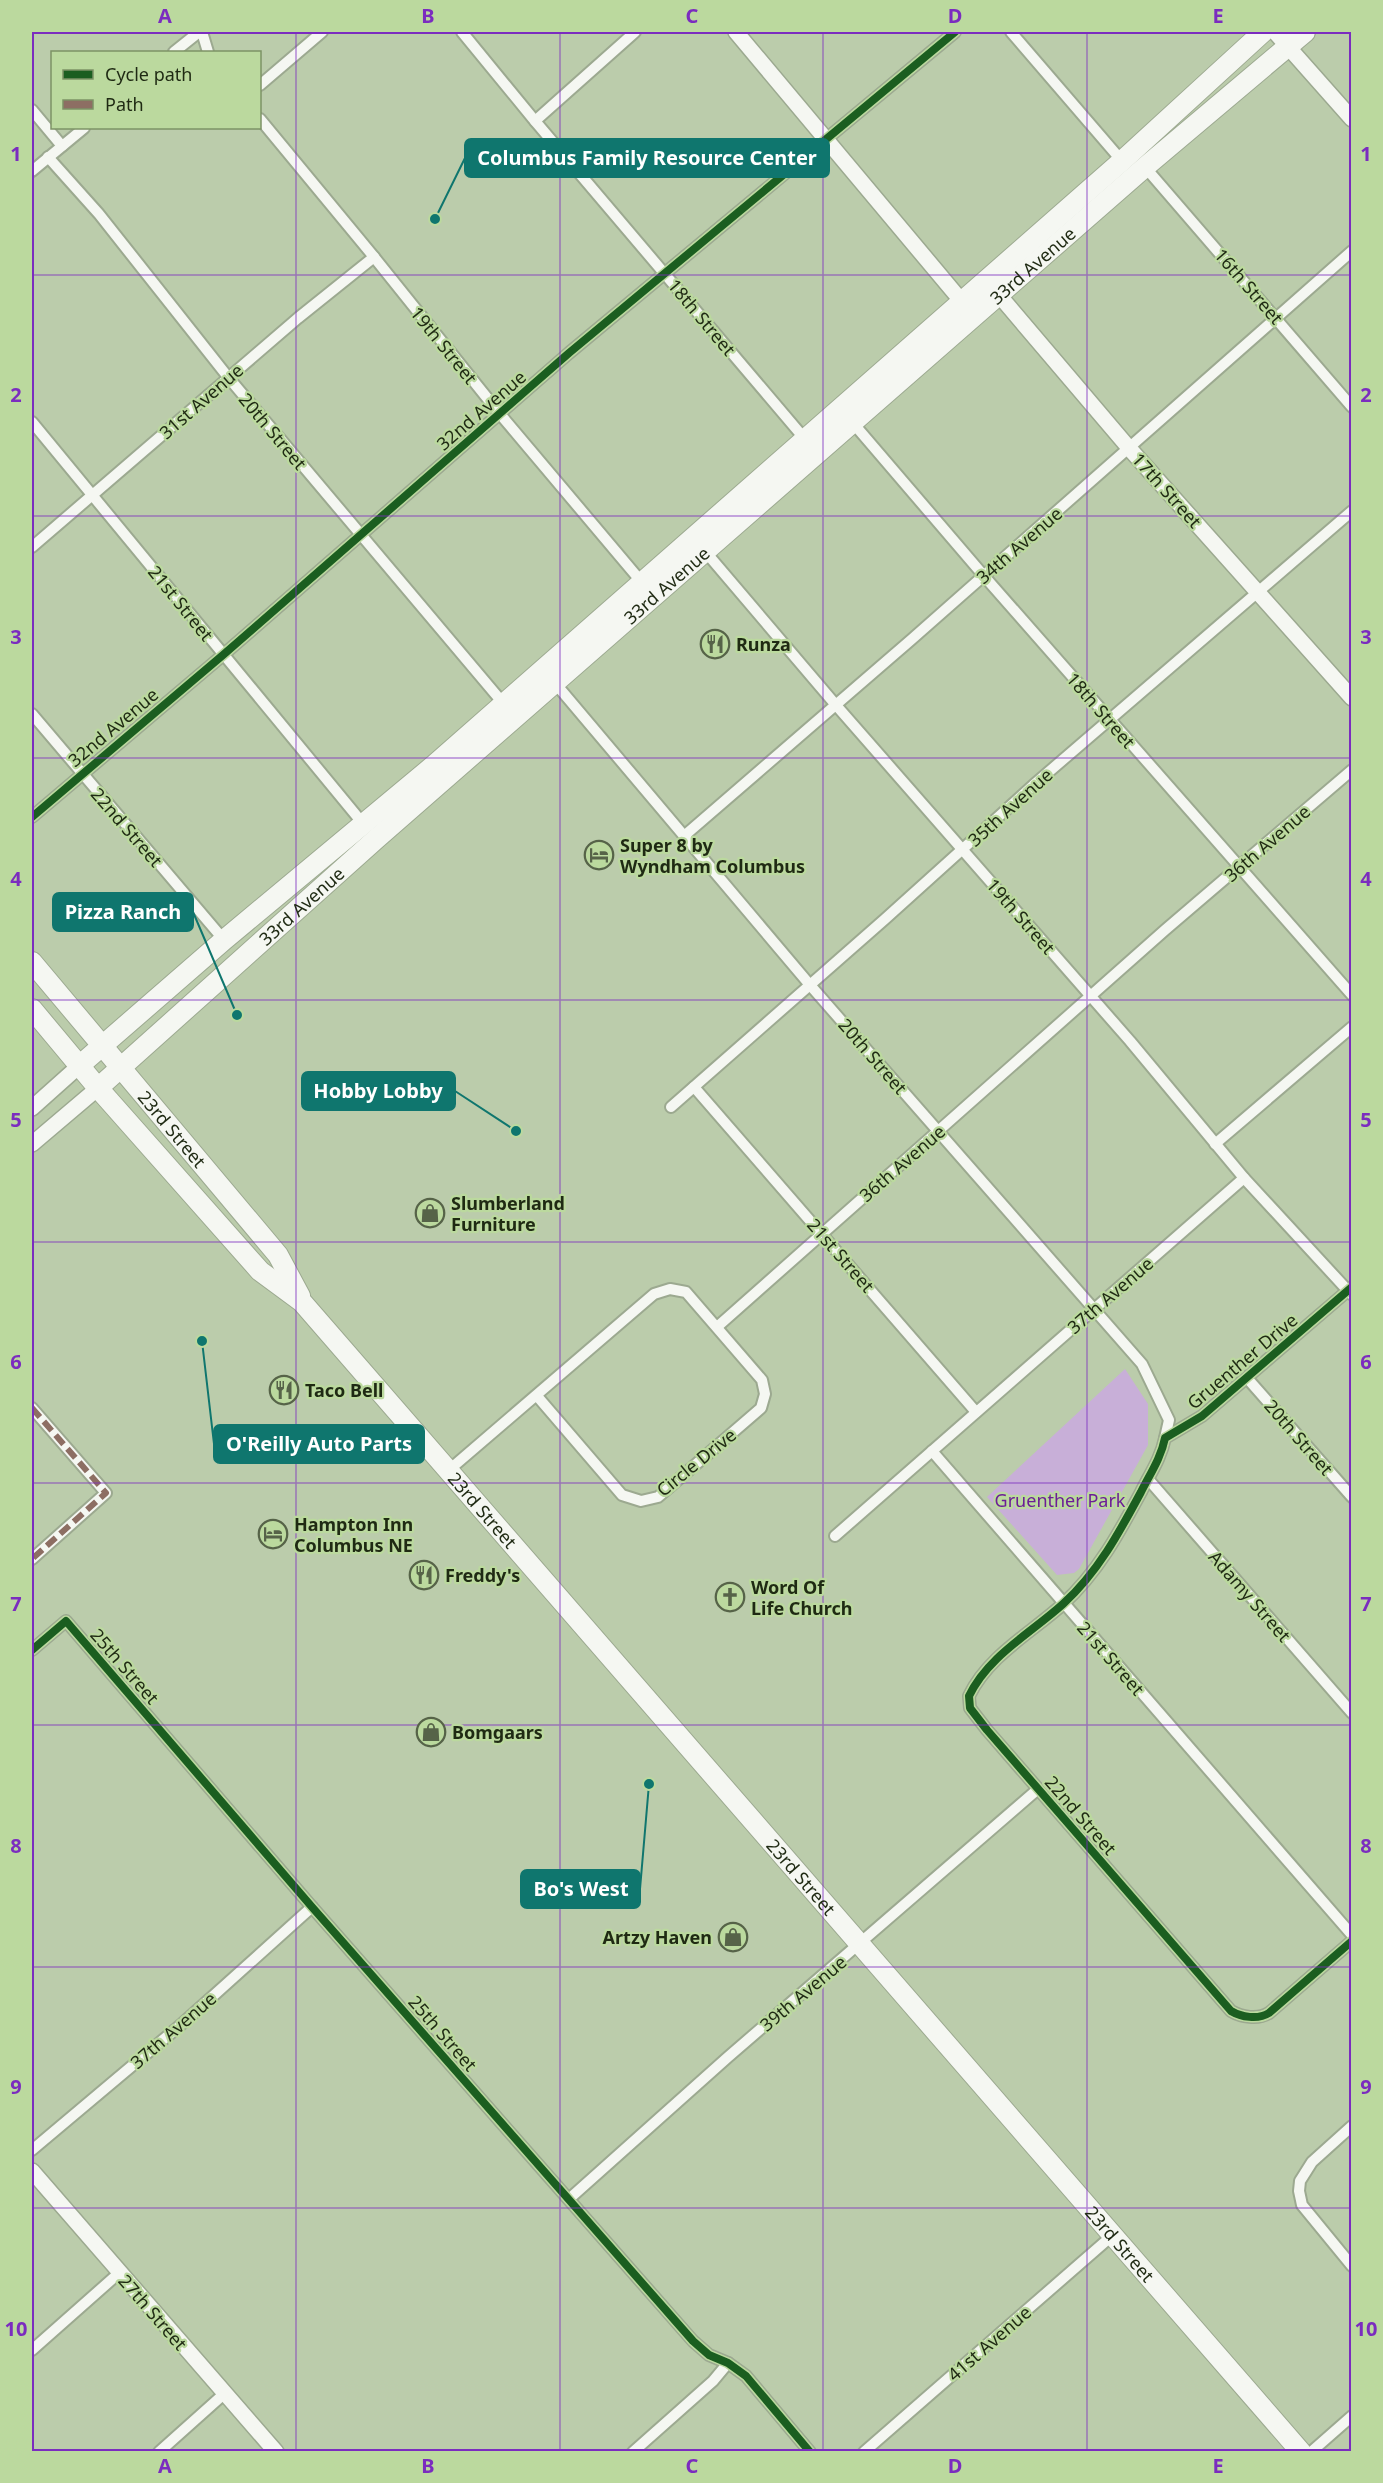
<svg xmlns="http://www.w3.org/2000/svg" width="1383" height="2483" font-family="'Noto Sans',sans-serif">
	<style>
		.green { fill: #c8afd8 }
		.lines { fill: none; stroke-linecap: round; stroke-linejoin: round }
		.street-casing { stroke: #9ca990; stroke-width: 14 }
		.secondary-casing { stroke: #9ca990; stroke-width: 18 }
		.highway-casing { stroke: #9ca990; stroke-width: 22 }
		.street { stroke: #f5f7f2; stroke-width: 10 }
		.secondary { stroke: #f5f7f2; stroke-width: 15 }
		.highway { stroke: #f5f7f2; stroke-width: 20 }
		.quiet { stroke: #8d6e63; stroke-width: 6; stroke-dasharray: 12 6; stroke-linecap: butt }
		.cycleway-casing { stroke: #bbd99e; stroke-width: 11 }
		.cycleway { stroke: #1b5e20; stroke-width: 8 }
		.grid { fill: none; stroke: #7b2cbf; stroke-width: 1.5; stroke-opacity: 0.55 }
		.labels { text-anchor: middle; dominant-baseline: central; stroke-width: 4.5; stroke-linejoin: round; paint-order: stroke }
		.street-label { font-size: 18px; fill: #1f2a13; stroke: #bbd99e }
		.poi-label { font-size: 18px; font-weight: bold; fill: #1f2a13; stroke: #bbd99e; text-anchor: start }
		.park-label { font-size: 18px; fill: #6c1d97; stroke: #bbd99e }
		.leader { fill: none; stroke: #0f766e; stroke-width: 2 }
		.callout-dot { fill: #0f766e; stroke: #bbd99e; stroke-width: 2 }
		.callout { fill: #0f766e; stroke: #0f766e; stroke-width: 2 }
		.callout-label { font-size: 20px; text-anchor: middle; font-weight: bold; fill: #fff }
		.neatline { fill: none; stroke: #7b2cbf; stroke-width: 2 }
		.grid-label { font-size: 20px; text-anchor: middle; font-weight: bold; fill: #7b2cbf }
	</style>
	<rect width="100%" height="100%" fill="#bbccab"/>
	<path class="green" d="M1125 1369 1148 1404V1445L1079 1569 1074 1573 1057 1575 987 1497Z"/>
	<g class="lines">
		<g class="street-casing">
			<g id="street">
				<path d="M202 32 208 52"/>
				<path d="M462 32 535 121 804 438"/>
				<path d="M1011 32 1122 161"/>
				<path d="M174 52 199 32"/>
				<path d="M260 85 322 32"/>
				<path d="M32 110 62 146"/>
				<path d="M260 119 374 257 500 414 645 586"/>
				<path d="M535 121 635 32"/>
				<path d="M48 157 99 214 228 377 503 703"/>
				<path d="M1145 167 1352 407"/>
				<path d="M32 171 84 128"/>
				<path d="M32 422 365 826"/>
				<path d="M853 423 984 576 1352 995"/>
				<path d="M32 547 298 318 374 257"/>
				<path d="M704 550 835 704 1130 1041 1244 1178 1351 1294"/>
				<path d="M555 683 810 985 1142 1364 1169 1420 1165 1438"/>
				<path d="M32 714 224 940"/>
				<path d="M32 817 223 655 569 353 955 32"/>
				<path d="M684 836 912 639 1352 251"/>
				<path d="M694 1087 976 1412"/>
				<path d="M671 1107 885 919 1037 782 1352 511"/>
				<path d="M1215 1144 1352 1027"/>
				<path d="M1352 1287 1202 1416 1165 1438C1161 1458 1150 1474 1141 1492 1119 1533 1098 1572 1063 1604 1031 1633 988 1656 969 1696L970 1708 987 1730 1231 2011C1241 2017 1258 2020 1269 2013L1352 1941"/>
				<path d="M717 1327 1165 930 1352 770"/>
				<path d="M1247 1378 1352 1497"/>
				<path d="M32 1408 106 1493 32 1559"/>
				<path d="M932 1451 1352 1935"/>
				<path d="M449 1470 654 1294 670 1289 686 1292 762 1380 765 1394 761 1408 658 1497 641 1501 622 1495 537 1396"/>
				<path d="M1148 1479 1352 1713"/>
				<path d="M835 1536 1244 1178"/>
				<path d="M32 1650 66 1621 312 1907 693 2341 709 2355 728 2363 746 2376 810 2452"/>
				<path d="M1352 2126 1312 2162 1300 2181 1299 2191 1302 2205 1352 2266"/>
				<path d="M32 2150 183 2023 312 1907"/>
				<path d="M569 2199 728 2057 1038 1789"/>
				<path d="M32 2350 119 2273"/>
				<path d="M159 2452 225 2393"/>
				<path d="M633 2452 713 2381 728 2363"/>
				<path d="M864 2452 1114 2234"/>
				<path d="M1311 2452 1352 2416"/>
			</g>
		</g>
		<g class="secondary-casing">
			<g id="secondary">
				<path d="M736 32 969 310"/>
				<path d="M1275 32 1352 119"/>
				<path d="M993 288 1129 448 1352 698"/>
				<path d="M32 1108 79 1066"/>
				<path d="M32 1144 98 1088"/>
				<path d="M32 2171 276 2452"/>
			</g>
		</g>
		<g class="highway-casing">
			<g id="highway">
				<path id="s1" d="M32 962 278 1255 300 1296"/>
				<path id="s2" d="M32 1009 98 1088 260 1271 302 1302 1301 2452"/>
				<path d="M79 1066 224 940 433 766 1122 161 1263 32"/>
				<path id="s3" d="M98 1088 376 839 1145 167 1305 32"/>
			</g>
		</g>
		<use href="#street" class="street"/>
		<use href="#secondary" class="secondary"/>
		<use href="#highway" class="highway"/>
		<path class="quiet" d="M32 1408 106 1493 32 1559"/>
		<g class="cycleway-casing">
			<g id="cycleway">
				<path d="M32 817 223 655 569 353 955 32"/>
				<path d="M1352 1287 1202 1416 1165 1438C1161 1458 1150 1474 1141 1492 1119 1533 1098 1572 1063 1604 1031 1633 988 1656 969 1696L970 1708 987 1730 1231 2011C1241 2017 1258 2020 1269 2013L1352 1941"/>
				<path d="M32 1650 66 1621 312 1907 693 2341 709 2355 728 2363 746 2376 810 2452"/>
			</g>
		</g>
		<use href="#cycleway" class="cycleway"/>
	</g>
	<path class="grid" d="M296 32V2452M560 32V2452M823 32V2452M1087 32V2452M32 275H1352M32 516H1352M32 758H1352M32 1000H1352M32 1242H1352M32 1483H1352M32 1725H1352M32 1967H1352M32 2208H1352"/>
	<defs>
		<g id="restaurant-ring" transform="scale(1.5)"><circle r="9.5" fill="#bbd99e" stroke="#566348" stroke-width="1.5"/><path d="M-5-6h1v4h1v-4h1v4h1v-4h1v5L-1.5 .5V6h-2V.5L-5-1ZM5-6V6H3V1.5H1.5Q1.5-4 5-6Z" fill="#566348"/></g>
		<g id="hotel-ring" transform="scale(1.5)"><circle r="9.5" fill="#bbd99e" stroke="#566348" stroke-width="1.5"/><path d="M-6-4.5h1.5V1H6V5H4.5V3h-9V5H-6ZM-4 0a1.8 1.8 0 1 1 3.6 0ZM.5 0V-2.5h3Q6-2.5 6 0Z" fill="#566348"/></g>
		<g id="shop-ring" transform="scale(1.5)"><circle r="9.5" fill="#bbd99e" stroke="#566348" stroke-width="1.5"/><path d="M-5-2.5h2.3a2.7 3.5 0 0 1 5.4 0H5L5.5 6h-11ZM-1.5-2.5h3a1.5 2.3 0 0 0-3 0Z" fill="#566348"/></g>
		<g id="church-ring" transform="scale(1.5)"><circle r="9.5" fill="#bbd99e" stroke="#566348" stroke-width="1.5"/><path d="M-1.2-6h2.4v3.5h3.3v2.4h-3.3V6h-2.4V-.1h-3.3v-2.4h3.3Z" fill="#566348"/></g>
	</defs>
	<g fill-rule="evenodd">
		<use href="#restaurant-ring" x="715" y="644"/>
		<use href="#hotel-ring" x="599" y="855"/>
		<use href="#shop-ring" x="430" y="1213"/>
		<use href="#restaurant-ring" x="284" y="1390"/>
		<use href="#hotel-ring" x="273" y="1534"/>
		<use href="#restaurant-ring" x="424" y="1575"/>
		<use href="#church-ring" x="730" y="1597"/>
		<use href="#shop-ring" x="431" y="1732"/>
		<use href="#shop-ring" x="733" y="1937"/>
	</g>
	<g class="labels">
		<g class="street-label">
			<text stroke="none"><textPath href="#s3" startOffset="1245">33rd Avenue</textPath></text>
			<text transform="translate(1249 286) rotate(49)">16th Street</text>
			<text transform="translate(702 317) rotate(50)">18th Street</text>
			<text transform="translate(444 345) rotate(51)">19th Street</text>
			<text transform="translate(201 401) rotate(-41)">31st Avenue</text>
			<text transform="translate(481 410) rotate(-41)">32nd Avenue</text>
			<text transform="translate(273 431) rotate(50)">20th Street</text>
			<text transform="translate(1167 490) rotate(48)">17th Street</text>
			<text transform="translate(1019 545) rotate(-41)">34th Avenue</text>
			<text stroke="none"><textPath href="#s3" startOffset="759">33rd Avenue</textPath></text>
			<text transform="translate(181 603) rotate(51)">21st Street</text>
			<text transform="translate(1101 710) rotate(49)">18th Street</text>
			<text transform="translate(113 727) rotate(-40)">32nd Avenue</text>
			<text transform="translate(1010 807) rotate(-42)">35th Avenue</text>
			<text transform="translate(127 827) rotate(49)">22nd Street</text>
			<text transform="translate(1267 843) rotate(-41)">36th Avenue</text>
			<text stroke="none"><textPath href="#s3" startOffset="273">33rd Avenue</textPath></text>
			<text transform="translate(1021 916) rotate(49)">19th Street</text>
			<text transform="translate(873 1056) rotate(49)">20th Street</text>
			<text stroke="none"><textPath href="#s1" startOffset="218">23rd Street</textPath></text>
			<text transform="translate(902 1163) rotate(-41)">36th Avenue</text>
			<text transform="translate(841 1255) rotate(49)">21st Street</text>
			<text transform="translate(1110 1295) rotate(-41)">37th Avenue</text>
			<text transform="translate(1242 1361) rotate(-40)">Gruenther Drive</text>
			<text transform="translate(1299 1437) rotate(49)">20th Street</text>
			<text transform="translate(696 1462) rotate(-39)">Circle Drive</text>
			<text stroke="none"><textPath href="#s2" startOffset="675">23rd Street</textPath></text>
			<text transform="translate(1250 1596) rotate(49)">Adamy Street</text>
			<text transform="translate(1111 1658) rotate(49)">21st Street</text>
			<text transform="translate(125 1666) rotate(49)">25th Street</text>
			<text transform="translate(1081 1815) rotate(49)">22nd Street</text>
			<text stroke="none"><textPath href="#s2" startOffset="1161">23rd Street</textPath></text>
			<text transform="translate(803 1993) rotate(-40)">39th Avenue</text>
			<text transform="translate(173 2030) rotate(-41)">37th Avenue</text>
			<text transform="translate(443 2033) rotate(49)">25th Street</text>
			<text stroke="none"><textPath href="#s2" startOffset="1647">23rd Street</textPath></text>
			<text transform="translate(153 2312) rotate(49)">27th Street</text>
			<text transform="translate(989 2343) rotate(-41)">41st Avenue</text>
		</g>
		<g class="poi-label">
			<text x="736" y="644">Runza</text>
			<text x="620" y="845">Super 8 by<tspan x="620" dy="21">Wyndham Columbus</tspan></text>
			<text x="451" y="1203">Slumberland<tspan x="451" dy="21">Furniture</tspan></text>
			<text x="305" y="1390">Taco Bell</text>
			<text x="294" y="1524">Hampton Inn<tspan x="294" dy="21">Columbus NE</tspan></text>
			<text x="445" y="1575">Freddy's</text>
			<text x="751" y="1587">Word Of<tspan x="751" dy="21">Life Church</tspan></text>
			<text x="452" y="1732">Bomgaars</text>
			<text x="712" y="1937" text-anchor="end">Artzy Haven</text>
		</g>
		<g class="park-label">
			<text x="1060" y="1500">Gruenther Park</text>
		</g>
	</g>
	<path class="leader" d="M435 219L465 158M237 1015L193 912M516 1131L455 1091M202 1341L214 1444M649 1784L640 1889"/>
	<g class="callout-dot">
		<circle cx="435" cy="219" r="6"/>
		<circle cx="237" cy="1015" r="6"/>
		<circle cx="516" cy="1131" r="6"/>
		<circle cx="202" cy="1341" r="6"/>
		<circle cx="649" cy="1784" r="6"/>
	</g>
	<g class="callout">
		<rect x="465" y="139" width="364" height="38" rx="6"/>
		<rect x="53" y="893" width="140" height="38" rx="6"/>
		<rect x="302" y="1072" width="153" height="38" rx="6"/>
		<rect x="214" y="1425" width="210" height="38" rx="6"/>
		<rect x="521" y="1870" width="119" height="38" rx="6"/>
	</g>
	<g class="callout-label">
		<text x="647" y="165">Columbus Family Resource Center</text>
		<text x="123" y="919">Pizza Ranch</text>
		<text x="378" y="1098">Hobby Lobby</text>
		<text x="319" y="1451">O'Reilly Auto Parts</text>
		<text x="581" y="1896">Bo's West</text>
	</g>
	<rect width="1383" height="2483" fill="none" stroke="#bbd99e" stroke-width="66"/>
	<rect x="51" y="51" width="210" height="78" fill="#bbd99e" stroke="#7d9366" stroke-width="1.5"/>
	<rect x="63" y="70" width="30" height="9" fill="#1b5e20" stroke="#7d9366" stroke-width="1.5"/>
	<text x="105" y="81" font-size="18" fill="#1f2a13">Cycle path</text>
	<rect x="63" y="100" width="30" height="9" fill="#8d6e63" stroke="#7d9366" stroke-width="1.5"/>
	<text x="105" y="111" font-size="18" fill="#1f2a13">Path</text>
	<rect x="33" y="33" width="1317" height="2417" class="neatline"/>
	<g class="grid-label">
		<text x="165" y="23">A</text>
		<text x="428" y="23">B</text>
		<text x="692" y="23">C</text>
		<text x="955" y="23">D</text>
		<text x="1218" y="23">E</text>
		<text x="16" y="161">1</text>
		<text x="1366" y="161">1</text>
		<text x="16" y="402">2</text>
		<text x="1366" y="402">2</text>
		<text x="16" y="644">3</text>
		<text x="1366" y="644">3</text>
		<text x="16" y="886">4</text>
		<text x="1366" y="886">4</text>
		<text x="16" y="1127">5</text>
		<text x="1366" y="1127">5</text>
		<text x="16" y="1369">6</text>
		<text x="1366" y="1369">6</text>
		<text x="16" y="1611">7</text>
		<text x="1366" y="1611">7</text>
		<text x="16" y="1853">8</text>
		<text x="1366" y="1853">8</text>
		<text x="16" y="2094">9</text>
		<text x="1366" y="2094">9</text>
		<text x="16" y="2336">10</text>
		<text x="1366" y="2336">10</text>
		<text x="165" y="2473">A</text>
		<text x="428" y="2473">B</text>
		<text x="692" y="2473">C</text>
		<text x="955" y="2473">D</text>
		<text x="1218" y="2473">E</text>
	</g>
</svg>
